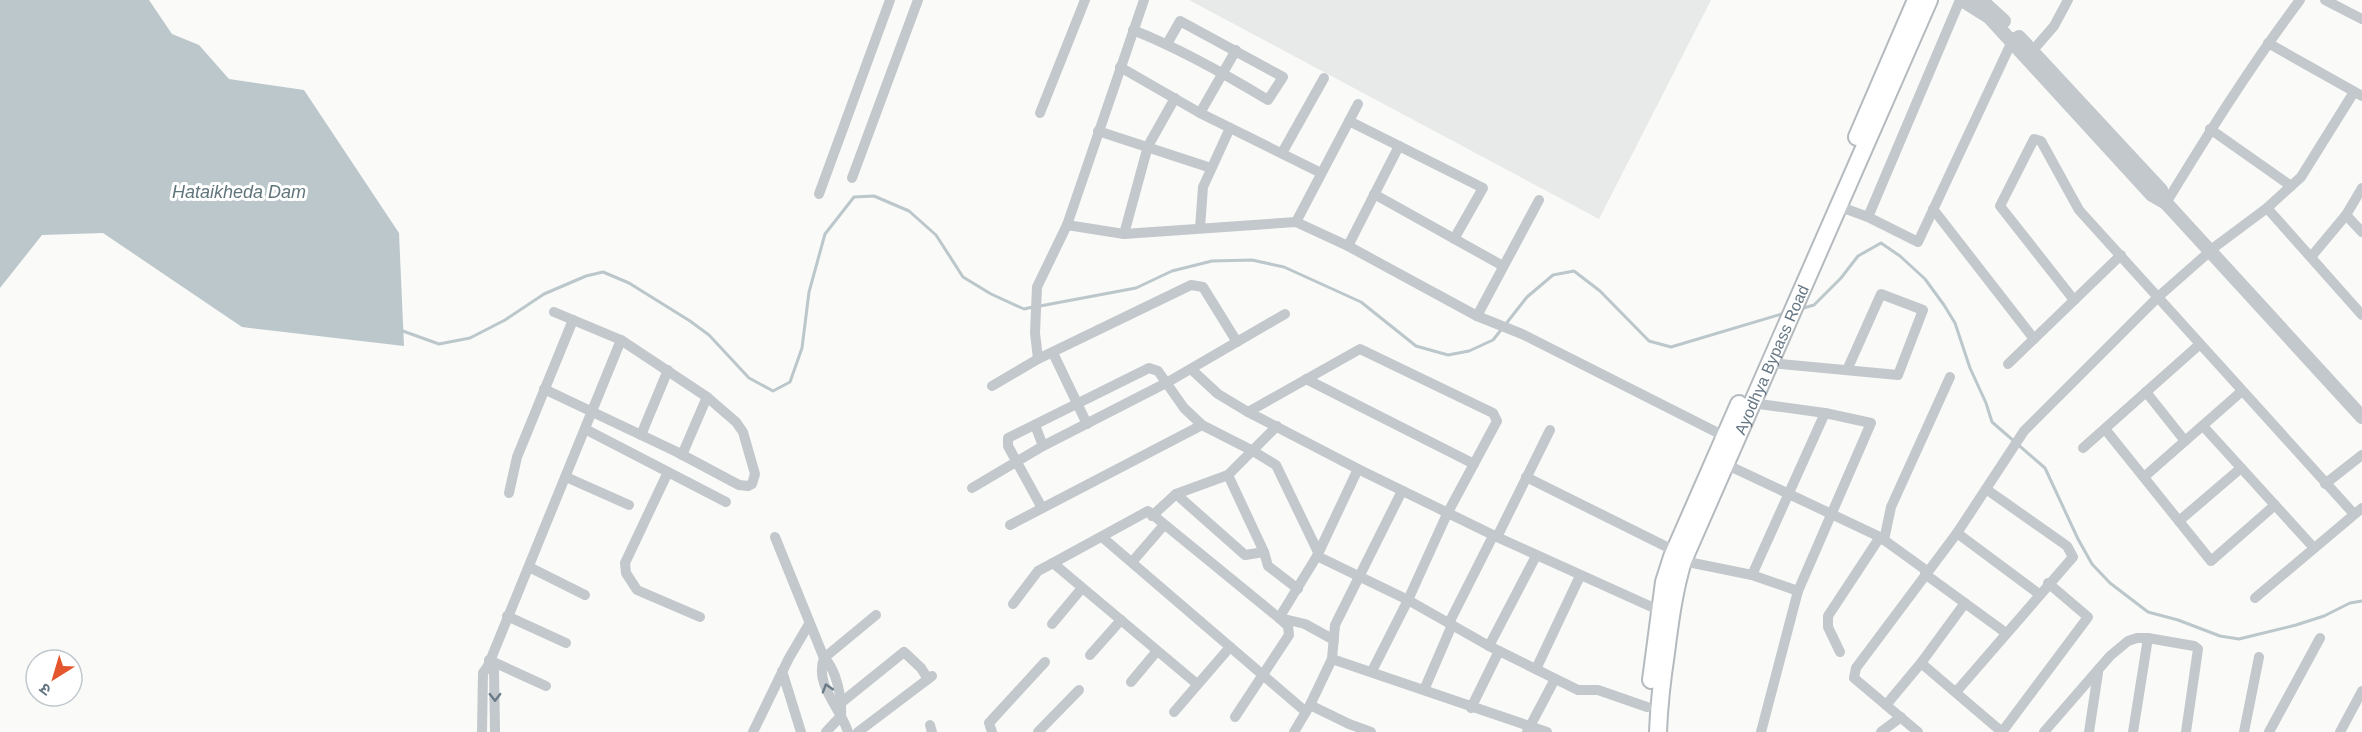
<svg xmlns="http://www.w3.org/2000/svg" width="2362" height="732" font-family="Helvetica,'Noto Sans Devanagari',sans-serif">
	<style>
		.built { fill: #e8e9e9 }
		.water { fill: #bbc7cb }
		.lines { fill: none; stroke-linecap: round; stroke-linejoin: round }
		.stream { stroke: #bbc7cb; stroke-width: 3 }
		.primary-casing { stroke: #b5babe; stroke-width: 20 }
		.minor { stroke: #c3c8cc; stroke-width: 10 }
		.tertiary { stroke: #c3c8cc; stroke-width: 14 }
		.primary { stroke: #fff; stroke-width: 16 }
		.oneway { stroke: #6a7a87 }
		.labels { text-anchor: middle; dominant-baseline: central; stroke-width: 6; stroke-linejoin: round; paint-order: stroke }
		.street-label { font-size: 16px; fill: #657683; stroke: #fff }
		.water-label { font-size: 18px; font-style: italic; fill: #60757c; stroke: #fff }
	</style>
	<rect width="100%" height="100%" fill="#fafaf8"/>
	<path class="built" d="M1189 0H1711L1599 219Z"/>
	<path class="water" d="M0 0H149L172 34 199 45 229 79 304 90 399 233 404 346 242 327 103 233 42 235 0 288Z"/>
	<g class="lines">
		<g class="stream">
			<path d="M1040 306 1136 288 1172 271 1212 261 1252 260 1284 267 1361 302 1416 346 1448 355 1469 351 1493 340 1501 330"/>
			<path d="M1800 309 1814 305 1841 278 1858 256 1881 243 1900 256 1925 279 1944 305 1955 323 1970 368 1986 403 1992 422 2045 468 2078 539 2092 564 2110 583 2148 612 2178 620 2220 636 2239 639 2296 625 2324 616 2350 603 2362 601"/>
			<path d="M1505 325 1527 297 1553 275 1574 271 1600 291 1649 341 1671 347 1785 313"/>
			<path d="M400 330 439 344 470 338 505 320 544 294 586 276 603 272 629 283 690 321 709 335 749 378 773 391 790 382 802 348 809 292 825 234 854 197 874 196 909 211 936 235 963 277 991 294 1024 309 1033 307"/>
		</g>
		<g class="primary-casing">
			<g id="primary">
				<path d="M1857 137 1916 0"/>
				<path d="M1651 680 1664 582 1672 557 1739 404"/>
				<path id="s1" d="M1658 732C1659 705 1662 679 1666 653 1670 621 1674 591 1683 561L1929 0"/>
			</g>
		</g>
		<g class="minor">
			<path d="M2325 0 2362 19"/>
			<path d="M1133 30C1181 49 1225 74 1268 100L1283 77 1180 21 1167 44"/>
			<path d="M2268 43 2362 96"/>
			<path d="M2028 56 2054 26 2068 0"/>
			<path d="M1120 67 1200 113 1321 173"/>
			<path d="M1040 113 1085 0"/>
			<path d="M1200 113 1236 50"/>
			<path d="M1349 121 1483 188 1454 239"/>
			<path d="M2210 129 2291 186"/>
			<path d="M1098 131 1211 168"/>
			<path d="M1282 153 1324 78"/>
			<path d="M852 178 918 0"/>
			<path d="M819 194 890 0"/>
			<path d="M1374 194 1503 266"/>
			<path d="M2166 203C2208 134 2251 65 2300 0"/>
			<path d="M1838 206 1868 217 1918 242 2014 37"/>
			<path d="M2267 208 2362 315"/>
			<path d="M1933 209 2034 339"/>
			<path d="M2346 215 2362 232"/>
			<path d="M1868 217 1960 0"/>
			<path d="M1296 222 1358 104"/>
			<path d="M1067 225 1124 234 1296 222 1348 246 1477 316 1522 334 1730 439"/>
			<path d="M1200 228 1203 187 1230 128"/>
			<path d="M1124 234 1148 146 1175 98"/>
			<path d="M1348 246 1399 146"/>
			<path d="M2311 257 2346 215 2362 188"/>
			<path d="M2074 300 2000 206 2034 139 2041 141 2079 210 2354 514"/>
			<path d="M1477 316 1539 200"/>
			<path d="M1053 353 1087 424"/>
			<path d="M1038 359 1035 333 1037 287 1067 225 1144 0"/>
			<path d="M1770 363 1898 375 1923 310 1881 294 1847 370"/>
			<path d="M2008 364 2121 255"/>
			<path d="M1191 369 1218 394 1248 412 1358 469 1497 537 1665 613"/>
			<path d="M1306 379 1474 464"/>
			<path d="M992 386 1038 359 1191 285 1203 287 1237 342"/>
			<path d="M544 389 677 452 739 485 748 486 752 484 755 474 743 432 736 422 707 397 621 340"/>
			<path d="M2146 392 2185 441"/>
			<path d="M1752 403 1825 413 1871 423 1798 591 1761 732"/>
			<path d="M1248 412 1360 349 1493 413 1497 421 1447 514 1408 600 1372 671"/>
			<path d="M1035 425 1043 446"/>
			<path d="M2203 426 2314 548"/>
			<path d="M585 429 726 502"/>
			<path d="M2105 429 2211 561 2275 505"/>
			<path d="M641 435 668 370"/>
			<path d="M2083 448 2200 344"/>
			<path d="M682 455 707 397"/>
			<path d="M1721 462 1880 537 1927 571"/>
			<path d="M668 472 625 563 626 573 637 590 700 617"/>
			<path d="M1228 475 1264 552 1268 566 1298 589"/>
			<path d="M566 477 629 505"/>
			<path d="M1526 477 1675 551"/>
			<path d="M2144 477 2242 391"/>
			<path d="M2325 484 2362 455"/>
			<path d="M972 488 1043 446 1168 382 1285 314"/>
			<path d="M509 493 517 457 573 320"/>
			<path d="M1176 494 1245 555 1264 552"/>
			<path d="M1042 508 1008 446V438L1149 368 1158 371 1184 408 1202 425 1253 451 1276 465 1318 552"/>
			<path d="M1152 516 1176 494 1228 475 1277 426"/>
			<path d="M2179 521 2241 468"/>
			<path d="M1010 525 1202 425"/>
			<path d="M1957 533 2039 594"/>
			<path d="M775 537 824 658C837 670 842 699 841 716L826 732"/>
			<path d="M1102 537 1306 712"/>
			<path d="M1497 537 1550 430"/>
			<path d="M1884 540 1891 507 1950 377"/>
			<path d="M1317 556 1408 600 1489 646 1578 690H1598L1647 707"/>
			<path d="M1683 561 1752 575 1798 591"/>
			<path d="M1132 562 1164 525"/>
			<path d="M529 567 585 595"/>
			<path d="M1925 574 2006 633"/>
			<path d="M1752 575 1825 413"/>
			<path d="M2255 598 2362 508"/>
			<path d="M1013 604 1038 571 1053 563"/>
			<path d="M507 616 566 643"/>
			<path d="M1280 618 1305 624 1334 640"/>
			<path d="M1449 623 1493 536"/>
			<path d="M1052 624 1082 588"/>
			<path d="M1489 646 1536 556"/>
			<path d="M1840 652 1828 627V616L1880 537"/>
			<path d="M1090 655 1121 620"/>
			<path d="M1332 659 1335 625 1402 491"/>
			<path d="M489 660 546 686"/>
			<path d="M1921 663 2002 732"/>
			<path d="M488 666 494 671 495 732"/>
			<path d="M1536 669 1580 576"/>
			<path d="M782 671 801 732"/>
			<path d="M1131 682 1157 651"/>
			<path d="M1197 684 1053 563 1148 511 1279 618 1317 556 1358 469"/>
			<path d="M1424 690 1452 625"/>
			<path d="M1956 692 2073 557 2067 546 1986 489"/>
			<path d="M842 702 904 652 921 668 928 679"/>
			<path d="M1310 705 1349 724 1371 732"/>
			<path d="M1886 705 1921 663 1965 603"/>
			<path d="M1471 708 1499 651"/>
			<path d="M1174 712 1230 647"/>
			<path d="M1235 717 1289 635 1288 626 1279 618"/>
			<path d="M930 725 932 732"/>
			<path d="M482 732 483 673 488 666 621 340 554 312"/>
			<path d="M753 732 789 658 809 624"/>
			<path d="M848 732C841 708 814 685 824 658L876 615"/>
			<path d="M858 732 932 676"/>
			<path d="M992 732 989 723 1045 662"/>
			<path d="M1038 732 1079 690"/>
			<path d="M1294 732 1310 705 1332 659 1547 732"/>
			<path d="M1527 732 1555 679"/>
			<path d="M1881 732 1901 717"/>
			<path d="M1918 732 1854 678 1856 668 1957 533 2024 431 2158 297 2216 246 2267 208 2301 177 2354 92"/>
			<path d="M2002 732 2088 617 2048 583"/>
			<path d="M2044 732 2110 656 2128 641 2137 638H2148L2194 646 2198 649 2186 732"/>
			<path d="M2089 732 2098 673"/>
			<path d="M2133 732 2148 638"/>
			<path d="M2244 732 2259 657"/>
			<path d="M2269 732 2320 638"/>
			<path d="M2340 732 2362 691"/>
		</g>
		<g class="tertiary">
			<path d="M1962 0 1989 17 2152 195 2166 203 2362 417"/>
			<path d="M1981 0 2004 21"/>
			<path d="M2019 37 2161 190 2166 203"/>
		</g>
		<use href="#primary" class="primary"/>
	</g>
	<defs><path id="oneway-chevron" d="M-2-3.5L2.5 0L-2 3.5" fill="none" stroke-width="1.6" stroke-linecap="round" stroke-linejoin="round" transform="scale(1.5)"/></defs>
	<g class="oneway">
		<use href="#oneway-chevron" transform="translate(827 688) rotate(-107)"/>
		<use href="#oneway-chevron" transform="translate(495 697) rotate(89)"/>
	</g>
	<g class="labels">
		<g class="street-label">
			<text stroke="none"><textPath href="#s1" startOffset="393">Ayodhya Bypass Road</textPath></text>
		</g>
		<g class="water-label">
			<text x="239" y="192">Hataikheda Dam</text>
		</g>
	</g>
	<g transform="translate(54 678) rotate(217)"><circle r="28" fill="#ffffff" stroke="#c1c8cd" stroke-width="1.5"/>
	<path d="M0-4.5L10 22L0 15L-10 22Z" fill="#e4572e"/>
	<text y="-9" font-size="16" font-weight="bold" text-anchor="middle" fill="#657683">उ</text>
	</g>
</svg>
